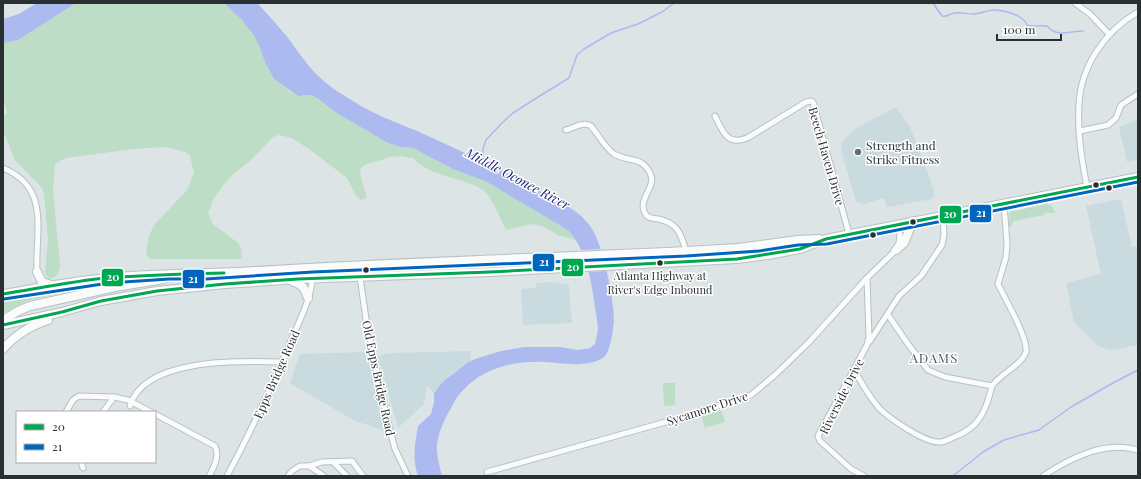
<svg xmlns="http://www.w3.org/2000/svg" width="1141" height="479" font-family="'Playfair Display',serif">
	<style>
		.built { fill: #c9dbdf }
		.green { fill: #bdddc6 }
		.water { fill: #acbaf0 }
		.pier { fill: #dce4e6 }
		.lines { fill: none; stroke-linecap: round; stroke-linejoin: round }
		.stream { stroke: #acbaf0; stroke-width: 1.5 }
		.minor-casing { stroke: #b9c0c1; stroke-width: 7 }
		.primary-casing { stroke: #b9c0c1; stroke-width: 10 }
		.minor { stroke: #fafbfb; stroke-width: 5 }
		.primary { stroke: #fafbfb; stroke-width: 8 }
		.bus-1-casing { stroke: #fff; stroke-width: 6 }
		.bus-2-casing { stroke: #fff; stroke-width: 6 }
		.bus-1 { stroke: #00a651; stroke-width: 3 }
		.bus-2 { stroke: #0065bd; stroke-width: 3 }
		.poi-dot { fill: #686f70; stroke: #fff; stroke-width: 1.5 }
		.bus-dot { fill: #293031; stroke: #fff; stroke-width: 1.5 }
		.labels { text-anchor: middle; dominant-baseline: central; stroke-width: 3; stroke-linejoin: round; paint-order: stroke }
		.bus-label { font-size: 11px; fill: #293031; stroke: #fff }
		.poi-label { font-size: 12px; fill: #293031; stroke: #fff; text-anchor: start }
		.street-label { font-size: 12px; fill: #293031; stroke: #fff }
		.water-label { font-size: 13px; font-style: italic; fill: #22237a; stroke: #fff }
		.neighbourhood-label { font-size: 13px; letter-spacing: 1px; fill: #49585b; stroke: #fff }
		.line-badge { stroke: #fff; stroke-width: 1.5 }
		.badge-label { font-size: 11px; text-anchor: middle; font-weight: bold; fill: #fff }
	</style>
	<rect width="100%" height="100%" fill="#dce4e6"/>
	<g class="built">
		<path d="M896 107 910 127 930 178 935 195 932 199 887 207 884 198 864 204 859 203 856 202 842 153 841 146 843 141 853 130Z"/>
		<path d="M1138 119V160L1127 162 1119 127Z"/>
		<path d="M1121 199 1132 247 1138 246V345L1111 350 1100 347 1074 323 1066 283 1101 274 1086 206Z"/>
		<path d="M552 282 567 284 569 286 572 323 523 325 521 289 536 288V283Z"/>
		<path d="M470 351 471 361 446 379 434 394 427 385 424 404 398 428 378 357 381 355 393 353Z"/>
		<path d="M364 352 369 353 372 355 389 432 355 421 290 383 300 354Z"/>
	</g>
	<g class="green">
		<path d="M76 3H224L241 19 253 34 260 45 265 62 274 79 289 91 299 96 311 95 317 98 327 106 388 143 400 147 413 148 453 169 487 182 559 224 568 230 576 240 558 235 542 226 532 224 506 230C501 220 493 201 487 194 484 189 476 186 471 184 453 177 425 173 413 158L401 156 388 157 379 161 366 164 361 168 360 174 367 198 361 200 356 196 347 178 309 149 292 138 279 135 273 137 250 161 233 174 224 184 213 200 208 213 213 224 238 243 241 249 242 259H150L146 254 149 235 155 224 187 190 194 173 190 156 185 152 165 147 133 149 66 158 55 164 53 190 60 266C59 275 56 277 48 279L45 273 48 239 44 194 42 188 14 159 6 137 3 134V117L7 113 3 97V43L18 40Z"/>
		<path d="M1046 204 1052 206 1055 213H1046L1044 215 1014 221 1012 223 1011 227 1009 226 1010 212Z"/>
		<path d="M95 282 97 284 95 286 30 300 3 313V298Z"/>
		<path d="M663 383H675V405L664 406Z"/>
		<path d="M721 410 725 422 705 428 701 416Z"/>
	</g>
	<g class="water">
		<path d="M37 3H76L18 40 3 43V19L19 14Z"/>
		<path d="M224 3H257C268 14 278 26 288 38 297 50 305 62 315 73 326 84 339 93 353 101 373 114 395 122 417 131 461 151 504 170 545 194 561 203 579 210 590 226 603 243 614 299 614 321 613 330 611 352 603 358 586 368 563 363 544 362 507 360 468 373 451 408 445 419 438 432 437 445 436 454 440 467 442 476H418C412 458 415 444 418 426L431 414 434 402V394L440 385 446 379 456 372 467 363 475 359 501 351 525 347H560L578 350 590 348 595 344 598 329 597 320C592 290 590 254 568 230L487 182 453 169 413 148 400 147 388 143 337 113 317 98 311 95 299 96 295 94 274 79 265 62 259 45 253 34 241 19Z"/>
	</g>
	<path class="pier" d="M603 249 608 271 587 272 579 250Z"/>
	<g class="lines">
		<g class="stream">
			<path d="M933 3 942 16C947 17 949 14 954 13 960 12 967 14 973 14 980 14 987 10 994 10 1005 10 1023 15 1027 25 1034 27 1040 25 1047 26 1057 38 1070 31 1083 31"/>
			<path d="M482 162 483 160V149L486 140 502 123 513 113 538 97 569 78 577 55 584 49 611 33 638 24 662 12 674 3"/>
			<path d="M953 476 983 452 1004 440 1039 430 1071 407 1113 383 1138 370"/>
		</g>
		<g class="minor-casing">
			<g id="minor">
				<path d="M1075 3 1090 14 1109 34"/>
				<path d="M715 116C723 133 728 147 749 137L806 102 811 101 813 102 849 234"/>
				<path d="M566 130C574 128 583 121 591 126 598 134 605 148 614 154 628 162 642 156 650 173 658 187 634 201 647 216 650 219 655 218 658 219 678 223 681 234 686 251"/>
				<path d="M1080 131 1108 125 1116 118 1121 105 1138 94"/>
				<path d="M3 168C51 188 35 231 37 272"/>
				<path d="M1087 187C1082 161 1077 132 1079 104 1081 66 1105 31 1138 12"/>
				<path d="M360 277 367 326 387 419 395 449 408 476"/>
				<path d="M888 315 908 344 928 370 945 377 992 386C1000 375 1012 370 1021 360 1023 358 1025 355 1026 352 1028 337 1005 299 998 284L1006 257 1007 243 1004 204"/>
				<path d="M870 341 899 296 921 276 942 245 944 235 943 216"/>
				<path d="M854 370C862 383 870 399 881 410 892 420 925 443 940 442 944 442 950 439 954 437 979 428 986 411 992 386"/>
				<path d="M130 406C144 357 242 361 282 362"/>
				<path d="M66 412 73 400 79 396 114 397 128 400 151 412"/>
				<path d="M103 412 114 397"/>
				<path d="M155 414 215 446C220 456 214 467 209 476"/>
				<path d="M81 462 83 468"/>
				<path d="M333 462 347 476"/>
				<path d="M309 466 324 476"/>
				<path d="M487 472 680 418 751 395 775 375 809 342 867 278 893 253 899 243 900 235 898 225"/>
				<path d="M227 476C250 433 271 389 290 343 300 319 314 294 313 267"/>
				<path d="M288 476 292 471 300 466H309L322 462 352 461 363 476"/>
				<path d="M864 476 851 469 820 441 818 436 867 345 869 337 867 278"/>
				<path d="M1043 476C1070 458 1105 440 1138 450"/>
			</g>
		</g>
		<g class="primary-casing">
			<g id="primary">
				<path d="M896 250 904 243 913 221"/>
				<path d="M37 272 42 282 51 285"/>
				<path d="M292 281C303 285 304 287 308 298"/>
				<path d="M3 294C38 288 73 281 108 278 158 273 207 274 256 271 399 262 543 258 686 251L738 248 798 240 819 239"/>
				<path d="M3 320 18 311 30 306 115 287 164 279"/>
				<path d="M3 325 62 312 101 301 157 291 225 284 298 279 490 272 737 259 768 255 800 249 826 239 1138 177"/>
				<path d="M3 349C15 335 30 326 48 320"/>
			</g>
		</g>
		<use href="#minor" class="minor"/>
		<use href="#primary" class="primary"/>
		<g class="bus-1-casing">
			<g id="bus-1">
				<path d="M3 294C34 289 65 283 96 279 139 275 181 274 224 273"/>
				<path d="M3 325 62 312 101 301 157 291 225 284 298 279 490 272 737 259 800 249 826 239 1138 177"/>
			</g>
		</g>
		<g class="bus-2-casing">
			<path id="bus-2" d="M4 299 109 283 169 279H206L313 272 686 256 759 251 798 245 827 244 1138 182"/>
		</g>
		<use href="#bus-1" class="bus-1"/>
		<use href="#bus-2" class="bus-2"/>
	</g>
	<circle class="poi-dot" cx="858" cy="152" r="4"/>
	<g class="bus-dot">
		<circle cx="1096" cy="185" r="3.5"/>
		<circle cx="1109" cy="188" r="3.5"/>
		<circle cx="913" cy="222" r="3.5"/>
		<circle cx="873" cy="235" r="3.5"/>
		<circle cx="660" cy="263" r="3.5"/>
		<circle cx="366" cy="270" r="3.5"/>
	</g>
	<g class="labels">
		<g class="bus-label">
			<text x="660" y="275">Atlanta Highway at<tspan x="660" dy="14">River's Edge Inbound</tspan></text>
		</g>
		<g class="poi-label">
			<text x="866" y="145">Strength and<tspan x="866" dy="14">Strike Fitness</tspan></text>
		</g>
		<g class="street-label">
			<text transform="translate(827 156) rotate(74)">Beech Haven Drive</text>
			<text transform="translate(276 374) rotate(-66)">Epps Bridge Road</text>
			<text transform="translate(379 378) rotate(78)">Old Epps Bridge Road</text>
			<text transform="translate(841 396) rotate(-63)">Riverside Drive</text>
			<text transform="translate(707 408) rotate(-18)">Sycamore Drive</text>
		</g>
		<g class="water-label">
			<text transform="translate(518 178) rotate(28)">Middle Oconee River</text>
		</g>
		<g class="neighbourhood-label">
			<text x="934" y="357">ADAMS</text>
		</g>
	</g>
	<g class="line-badge">
		<rect x="969" y="204" width="23" height="19" rx="4" fill="#0065bd"/>
		<rect x="939" y="205" width="23" height="19" rx="4" fill="#00a651"/>
		<rect x="532" y="253" width="23" height="19" rx="4" fill="#0065bd"/>
		<rect x="561" y="258" width="23" height="19" rx="4" fill="#00a651"/>
		<rect x="101" y="268" width="23" height="19" rx="4" fill="#00a651"/>
		<rect x="182" y="269" width="23" height="20" rx="4" fill="#0065bd"/>
	</g>
	<g class="badge-label">
		<text x="981" y="217">21</text>
		<text x="950" y="218">20</text>
		<text x="544" y="266">21</text>
		<text x="573" y="271">20</text>
		<text x="113" y="281">20</text>
		<text x="193" y="283">21</text>
	</g>
	<rect width="1141" height="479" fill="none" stroke="#293031" stroke-width="8"/>
	<rect x="16" y="411" width="140" height="52" fill="#ffffff" stroke="#a9acad"/>
	<rect x="24" y="424" width="20" height="6" fill="#00a651" stroke="#a9acad"/>
	<text x="52" y="431" font-size="12" fill="#293031">20</text>
	<rect x="24" y="444" width="20" height="6" fill="#0065bd" stroke="#a9acad"/>
	<text x="52" y="451" font-size="12" fill="#293031">21</text>
	<path d="M997 34v6h64v-6" fill="none" stroke="#293031" stroke-width="2"/>
	<text x="1003" y="34" font-size="12" fill="#293031" stroke="#ffffff" stroke-width="3" paint-order="stroke">100 m</text>
</svg>
